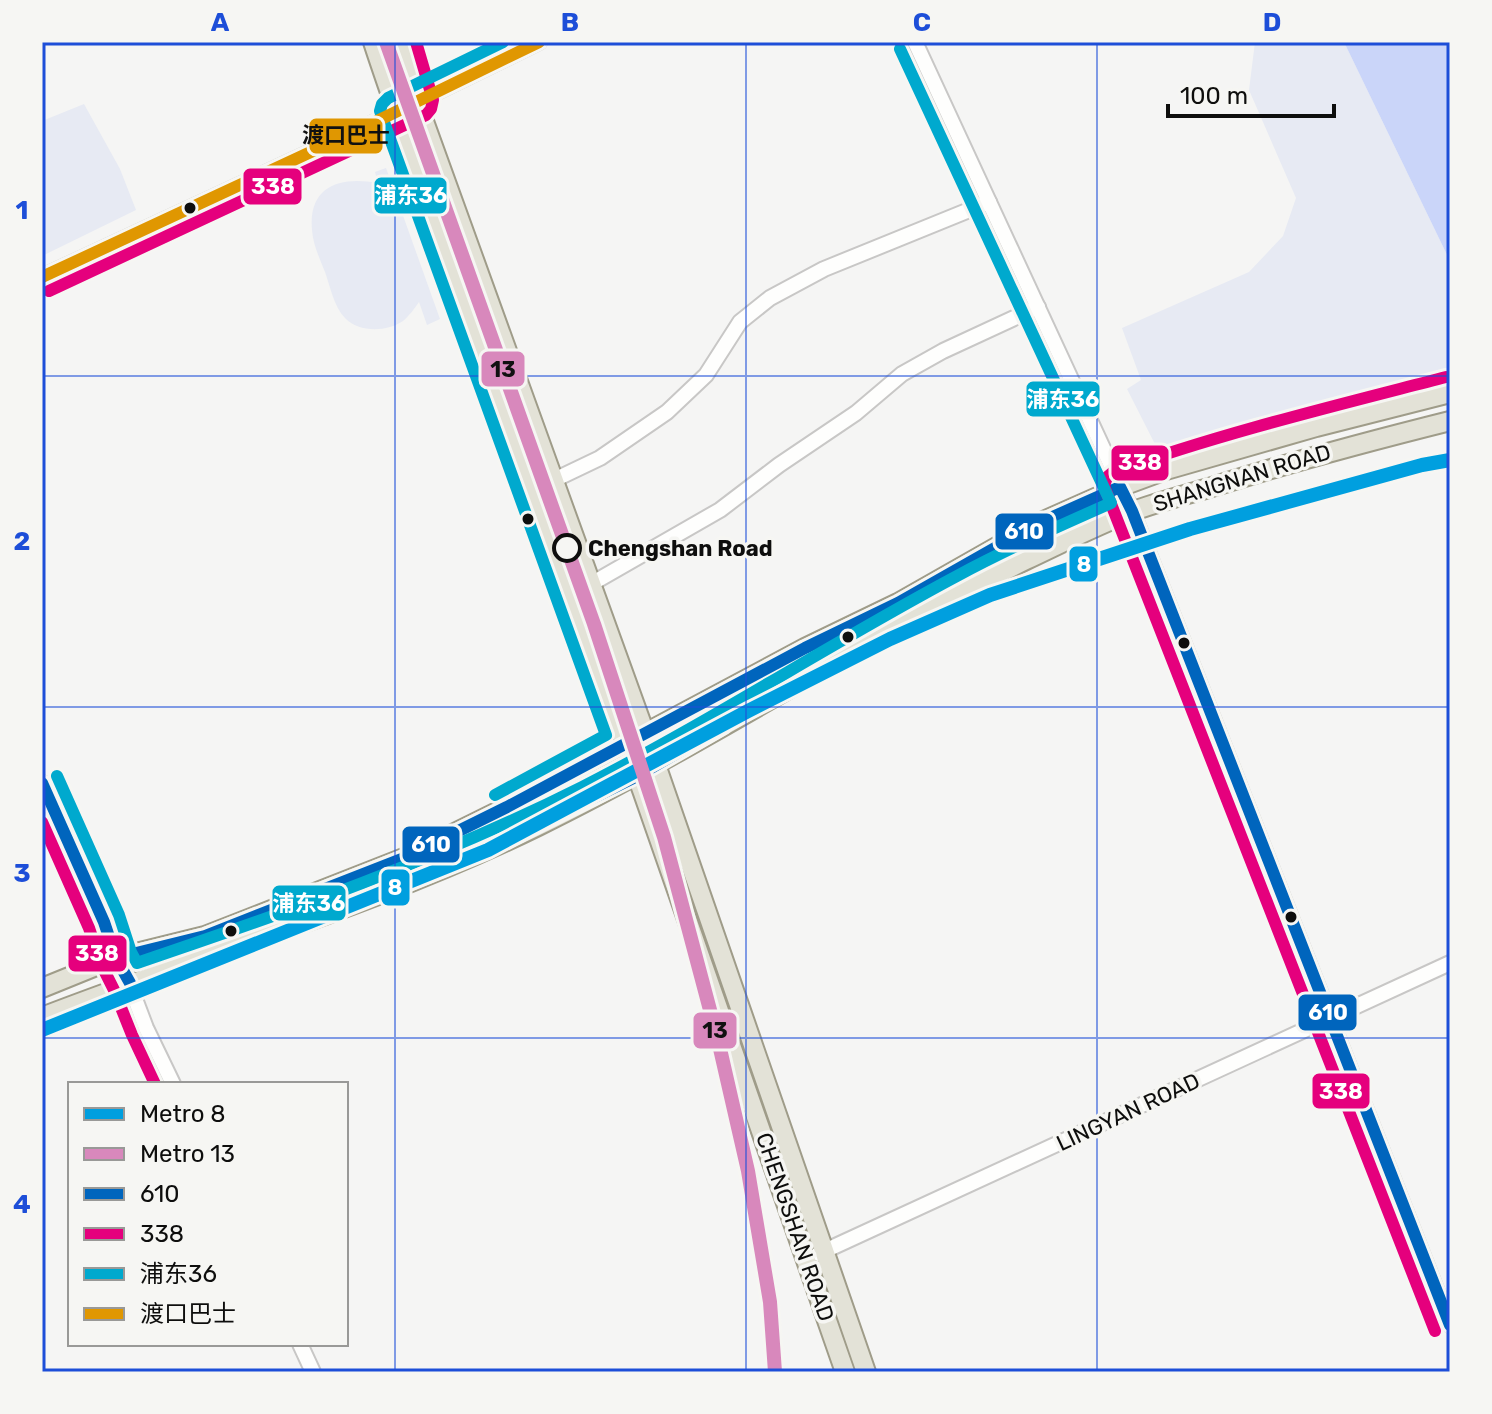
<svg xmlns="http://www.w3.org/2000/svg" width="1492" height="1414" font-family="Rubik,'Noto Sans SC',sans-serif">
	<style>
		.green { fill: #e7eaf3 }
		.water { fill: #cad5f9 }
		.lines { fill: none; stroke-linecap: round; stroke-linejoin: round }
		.minor-casing { stroke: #c8c7c6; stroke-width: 18 }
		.major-casing { stroke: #9f9c89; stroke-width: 22 }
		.minor { stroke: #fefefd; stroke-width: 14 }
		.major { stroke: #e3e2d7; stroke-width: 18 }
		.bus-1-casing { stroke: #f6f6f3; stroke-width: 18 }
		.bus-2-casing { stroke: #f6f6f3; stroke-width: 18 }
		.bus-3-casing { stroke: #f6f6f3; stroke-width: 18 }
		.bus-4-casing { stroke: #f6f6f3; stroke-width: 18 }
		.bus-1 { stroke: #0065bd; stroke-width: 12 }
		.bus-2 { stroke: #e5007d; stroke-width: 12 }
		.bus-3 { stroke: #00a9ce; stroke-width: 12 }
		.bus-4 { stroke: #e09701; stroke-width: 12 }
		.metro-1-casing { stroke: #f6f6f3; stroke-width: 20 }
		.metro-2-casing { stroke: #f6f6f3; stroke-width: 20 }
		.metro-1 { stroke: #009fdf; stroke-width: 14 }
		.metro-2 { stroke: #d888bc; stroke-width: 14 }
		.grid { fill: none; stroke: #1d4ed8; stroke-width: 2; stroke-opacity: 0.55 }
		.bus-dot { fill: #0e0e0d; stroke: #f6f6f3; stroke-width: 3 }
		.stop-dot { fill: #f6f6f3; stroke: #0e0e0d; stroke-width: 4 }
		.labels { text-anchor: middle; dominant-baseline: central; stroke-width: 7; stroke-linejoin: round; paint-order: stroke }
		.street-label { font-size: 22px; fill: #0e0e0d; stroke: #f6f6f3 }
		.stop-label { font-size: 22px; font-weight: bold; fill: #0e0e0d; stroke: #f6f6f3; text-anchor: start }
		.line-badge { stroke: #f6f6f3; stroke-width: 3 }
		.badge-label { font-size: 22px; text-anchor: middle; font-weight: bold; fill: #fff }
		.pale-badge-label { font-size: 22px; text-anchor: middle; font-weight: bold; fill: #111 }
		.neatline { fill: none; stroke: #1d4ed8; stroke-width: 3 }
		.grid-label { font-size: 26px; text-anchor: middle; font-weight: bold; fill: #1d4ed8 }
	</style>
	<rect width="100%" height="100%" fill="#f5f5f4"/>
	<g class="green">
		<path d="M1255 42H1344L1450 261V367L1302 408 1161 456 1127 389 1141 380 1122 328 1249 272 1283 236 1296 198 1249 90Z"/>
		<path d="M84 104 120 169 136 210 42 256V121Z"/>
		<path d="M386 168 440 319 427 325 419 302C415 308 409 316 403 321 387 332 359 333 345 318 334 307 330 286 325 272 320 259 313 245 312 230 308 186 340 176 378 183L375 172Z"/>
	</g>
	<path class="water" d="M1344 42H1450V261Z"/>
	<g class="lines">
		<g class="minor-casing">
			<g id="minor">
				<path d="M915 42 1132 511 1450 1325"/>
				<path d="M42 277 371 124 539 42"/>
				<path d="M554 480 600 458 667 412 706 375 740 322 770 298 824 269 989 202"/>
				<path d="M591 584 720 510 779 465 856 413 902 374 943 351 1038 307"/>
				<path d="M42 783 104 922 116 958 129 983 146 1028 173 1084"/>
				<path d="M818 1254 1450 963"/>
				<path d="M300 1344 313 1372"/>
			</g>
		</g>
		<g class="major-casing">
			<g id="major">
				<path d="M373 42C421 188 478 331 530 476 637 774 742 1072 845 1372"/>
				<path d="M399 42 417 102 645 733 866 1372"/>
				<path d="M42 988 116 958 205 936 404 858 507 807 805 648 898 603 1039 523 1120 487 1166 470 1316 427 1450 393"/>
				<path d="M42 1017C207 953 379 904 538 826 705 744 859 641 1026 560 1060 544 1095 526 1131 512 1157 502 1185 495 1212 487 1291 462 1370 441 1450 421"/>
			</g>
		</g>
		<use href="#minor" class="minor"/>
		<use href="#major" class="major"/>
		<g class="bus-1-casing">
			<g id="bus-1">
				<path d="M42 783 104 922 116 958 130 983"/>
				<path d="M518 835 637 776 724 726"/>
				<path d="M116 958 205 936 404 858 507 807 805 648 898 603 1039 523 1120 487 1132 511 1450 1325"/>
			</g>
		</g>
		<g class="bus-2-casing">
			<g id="bus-2">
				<path d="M49 291 426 115 431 109 433 100 416 42"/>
				<path d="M42 822 89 928 101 964 114 990 132 1035 155 1084"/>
				<path d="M1435 1331 1104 486 1107 477 1113 472C1222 433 1334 406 1446 377"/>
			</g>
		</g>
		<g class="bus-3-casing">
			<g id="bus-3">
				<path d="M57 776 119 915 131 952 137 963C288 912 439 859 582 787 710 722 831 643 957 576 1007 549 1059 526 1111 503L900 49"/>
				<path d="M495 795 606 735 380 111 382 104 388 98 503 42"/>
			</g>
		</g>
		<g class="bus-4-casing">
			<path id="bus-4" d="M42 277 371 124 539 42"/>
		</g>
		<use href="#bus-1" class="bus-1"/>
		<use href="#bus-2" class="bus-2"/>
		<use href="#bus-3" class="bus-3"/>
		<use href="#bus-4" class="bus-4"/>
		<g class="metro-1-casing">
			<path id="metro-1" d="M42 1030 488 850 748 711 890 639 990 595 1190 529 1422 465 1450 460"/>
		</g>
		<g class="metro-2-casing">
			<path id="metro-2" d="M386 42 594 624 664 837 718 1040 748 1171 770 1302 775 1372"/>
		</g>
		<use href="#metro-1" class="metro-1"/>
		<use href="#metro-2" class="metro-2"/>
	</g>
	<path class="grid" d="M395 42V1372M746 42V1372M1097 42V1372M42 376H1450M42 707H1450M42 1038H1450"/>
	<g class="bus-dot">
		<circle cx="190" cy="208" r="7"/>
		<circle cx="528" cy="519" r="7"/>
		<circle cx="848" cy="637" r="7"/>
		<circle cx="1184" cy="643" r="7"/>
		<circle cx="1291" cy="917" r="7"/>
		<circle cx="231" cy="931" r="7"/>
	</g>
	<circle class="stop-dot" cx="567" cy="548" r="13"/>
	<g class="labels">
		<g class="street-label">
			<text transform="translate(1242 478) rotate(-17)">SHANGNAN ROAD</text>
			<text transform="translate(1128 1112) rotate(-25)">LINGYAN ROAD</text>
			<text transform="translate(795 1227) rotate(71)">CHENGSHAN ROAD</text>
		</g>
		<g class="stop-label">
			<text x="588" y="548">Chengshan Road</text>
		</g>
	</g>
	<g class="line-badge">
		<rect x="308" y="117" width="76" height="38" rx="8" fill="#e09701"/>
		<rect x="242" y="167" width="61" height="39" rx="8" fill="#e5007d"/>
		<rect x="373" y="176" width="75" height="39" rx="8" fill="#00a9ce"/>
		<rect x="480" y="350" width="46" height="38" rx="8" fill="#d888bc"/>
		<rect x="1025" y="380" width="76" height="38" rx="8" fill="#00a9ce"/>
		<rect x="1110" y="444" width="60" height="38" rx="8" fill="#e5007d"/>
		<rect x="994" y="512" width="61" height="39" rx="8" fill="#0065bd"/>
		<rect x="1068" y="545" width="31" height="38" rx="8" fill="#009fdf"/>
		<rect x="401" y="825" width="60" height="39" rx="8" fill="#0065bd"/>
		<rect x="380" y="868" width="31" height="39" rx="8" fill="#009fdf"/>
		<rect x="271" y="884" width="76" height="38" rx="8" fill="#00a9ce"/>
		<rect x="67" y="934" width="61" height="39" rx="8" fill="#e5007d"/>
		<rect x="1297" y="993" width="61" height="39" rx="8" fill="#0065bd"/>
		<rect x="692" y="1011" width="46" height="39" rx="8" fill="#d888bc"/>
		<rect x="1311" y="1072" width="60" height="38" rx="8" fill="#e5007d"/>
	</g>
	<g class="badge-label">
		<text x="273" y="194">338</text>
		<text x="411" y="203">浦东36</text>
		<text x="1063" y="407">浦东36</text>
		<text x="1140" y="470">338</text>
		<text x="1024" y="539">610</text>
		<text x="1084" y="572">8</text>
		<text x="431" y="852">610</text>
		<text x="395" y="895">8</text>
		<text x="309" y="911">浦东36</text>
		<text x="97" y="961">338</text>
		<text x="1328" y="1020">610</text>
		<text x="1341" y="1099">338</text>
	</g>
	<g class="pale-badge-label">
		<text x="346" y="143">渡口巴士</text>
		<text x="503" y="377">13</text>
		<text x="715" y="1038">13</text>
	</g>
	<rect width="1492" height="1414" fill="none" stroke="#f6f6f3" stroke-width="88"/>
	<rect x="68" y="1082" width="280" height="264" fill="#f6f6f3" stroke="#999997" stroke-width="2"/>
	<rect x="84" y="1108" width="40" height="12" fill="#009fdf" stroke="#999997" stroke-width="2"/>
	<text x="140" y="1122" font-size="24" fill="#0e0e0d">Metro 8</text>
	<rect x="84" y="1148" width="40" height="12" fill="#d888bc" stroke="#999997" stroke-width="2"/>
	<text x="140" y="1162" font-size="24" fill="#0e0e0d">Metro 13</text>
	<rect x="84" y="1188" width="40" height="12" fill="#0065bd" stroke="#999997" stroke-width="2"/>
	<text x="140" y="1202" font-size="24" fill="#0e0e0d">610</text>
	<rect x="84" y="1228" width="40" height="12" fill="#e5007d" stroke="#999997" stroke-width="2"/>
	<text x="140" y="1242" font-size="24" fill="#0e0e0d">338</text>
	<rect x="84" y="1268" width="40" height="12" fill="#00a9ce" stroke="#999997" stroke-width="2"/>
	<text x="140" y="1282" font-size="24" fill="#0e0e0d">浦东36</text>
	<rect x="84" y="1308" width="40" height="12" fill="#e09701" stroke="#999997" stroke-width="2"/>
	<text x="140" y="1322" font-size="24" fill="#0e0e0d">渡口巴士</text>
	<path d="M1168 104v12h166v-12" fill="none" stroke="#0e0e0d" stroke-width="4"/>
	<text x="1180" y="104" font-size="24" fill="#0e0e0d" stroke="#f6f6f3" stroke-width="6" paint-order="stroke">100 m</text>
	<rect x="44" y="44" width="1404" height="1326" class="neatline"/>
	<g class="grid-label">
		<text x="220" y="31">A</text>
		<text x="570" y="31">B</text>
		<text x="922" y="31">C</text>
		<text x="1272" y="31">D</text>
		<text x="22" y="219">1</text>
		<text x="22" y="550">2</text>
		<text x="22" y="882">3</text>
		<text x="22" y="1213">4</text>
	</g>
</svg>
